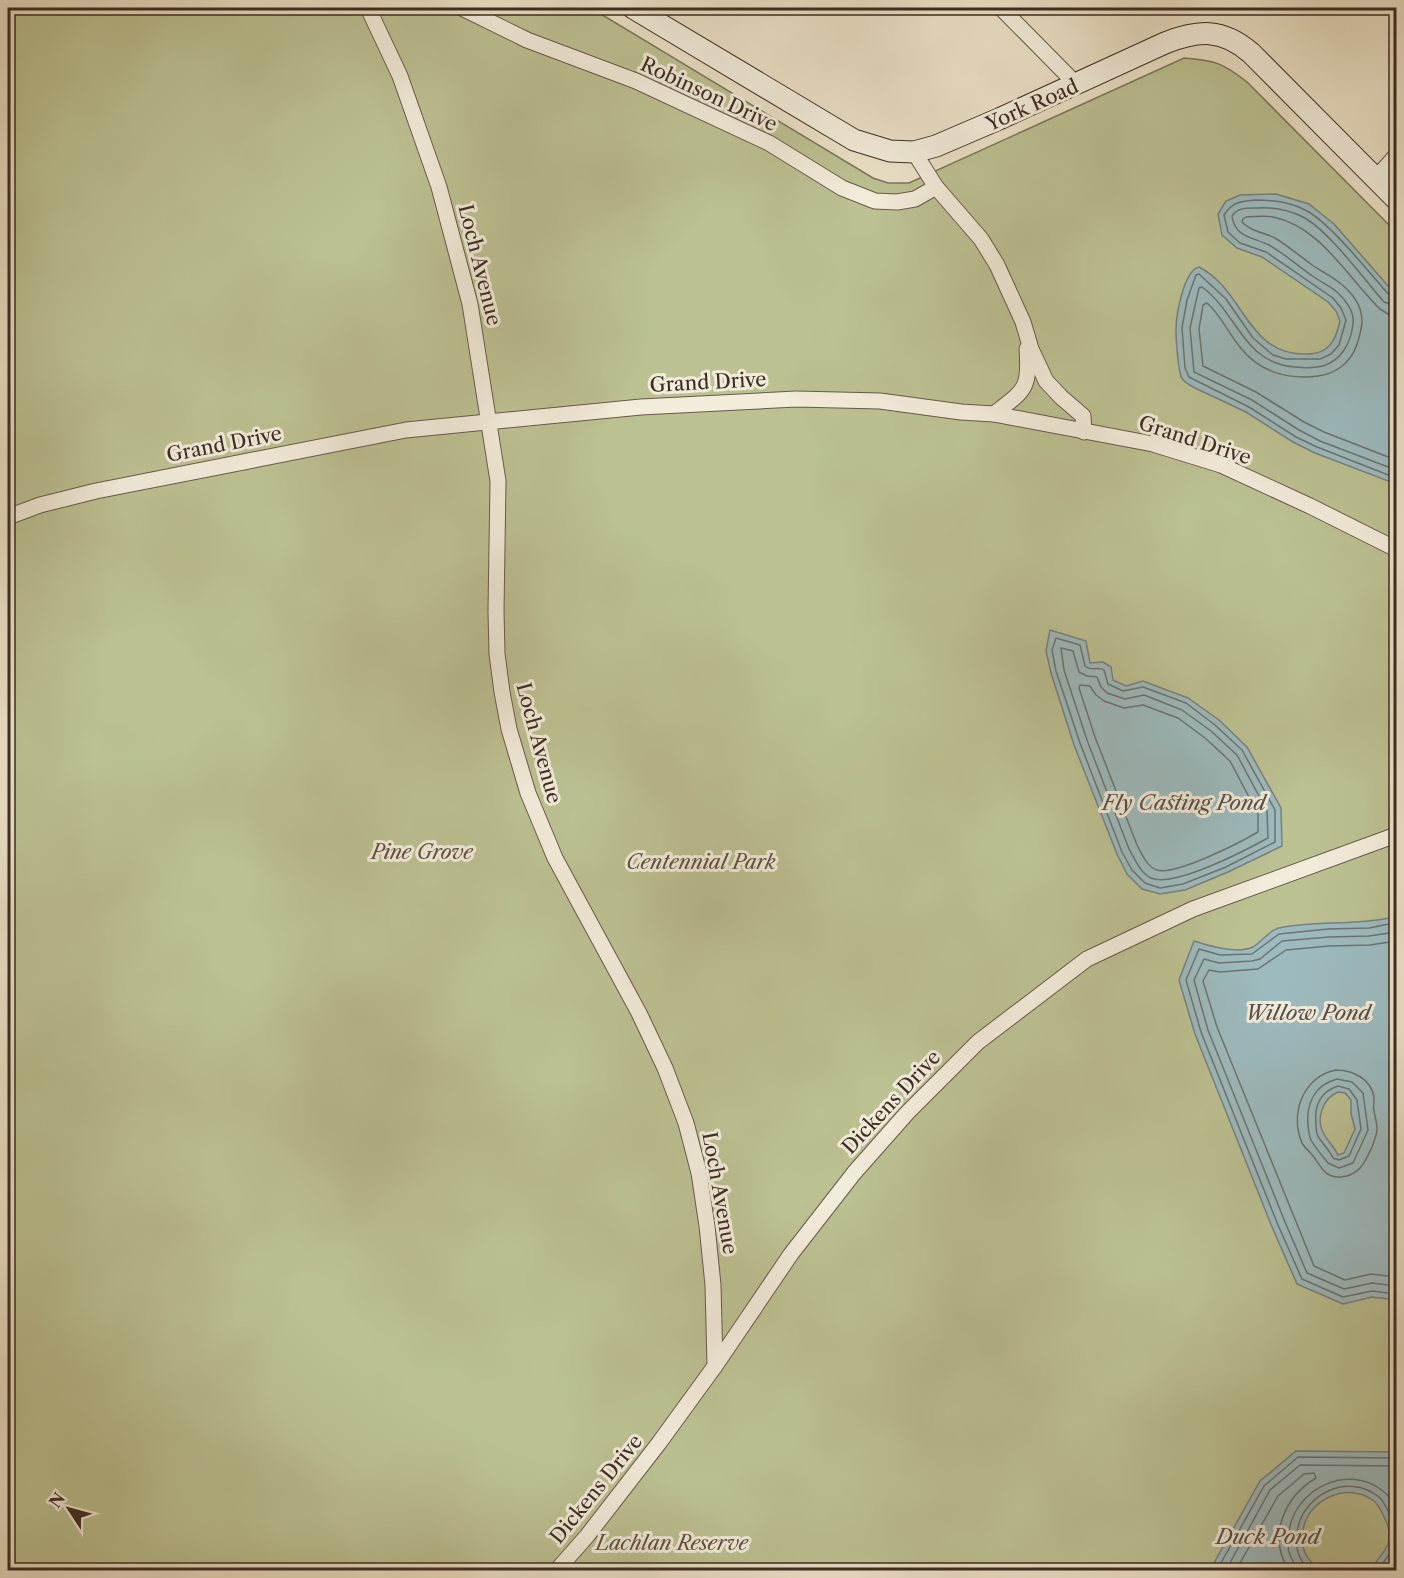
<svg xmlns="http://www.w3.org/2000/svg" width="1404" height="1578" font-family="'Libre Caslon Text',serif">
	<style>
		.green { fill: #bcc192; stroke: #7c765a; stroke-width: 1.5 }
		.water { fill: #9dbbbf; stroke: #778181; stroke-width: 1.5; fill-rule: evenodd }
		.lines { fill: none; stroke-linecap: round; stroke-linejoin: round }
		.shore { stroke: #6d7371; stroke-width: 1.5 }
		.minor-casing { stroke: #68584c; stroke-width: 17 }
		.tertiary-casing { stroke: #68584c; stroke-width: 20 }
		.secondary-casing { stroke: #3d2b23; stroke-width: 23 }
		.minor { stroke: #f2ecdb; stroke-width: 15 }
		.tertiary { stroke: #f2ecdb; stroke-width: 18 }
		.secondary { stroke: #f2ecdb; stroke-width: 21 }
		.labels { text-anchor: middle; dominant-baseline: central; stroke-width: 6; stroke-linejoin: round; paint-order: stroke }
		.street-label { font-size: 20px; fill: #3d2b23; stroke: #f2ecdb }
		.park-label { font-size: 20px; font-style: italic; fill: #5d503f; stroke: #f2ecdb }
		.water-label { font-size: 21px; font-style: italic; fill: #554f4a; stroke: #f2ecdb }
	</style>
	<rect width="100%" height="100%" fill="#ebe1c7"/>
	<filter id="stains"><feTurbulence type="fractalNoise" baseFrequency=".00333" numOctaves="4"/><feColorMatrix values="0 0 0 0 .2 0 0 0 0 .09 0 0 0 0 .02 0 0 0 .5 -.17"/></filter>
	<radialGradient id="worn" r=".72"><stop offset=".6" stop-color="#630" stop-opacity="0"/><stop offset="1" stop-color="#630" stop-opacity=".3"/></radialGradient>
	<path class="green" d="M8 8H591L873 178 888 183H909L1184 58C1214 60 1223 63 1247 82L1396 232V1570H8Z"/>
	<g class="water">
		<path d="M1276 194 1309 204 1334 224 1396 295V484L1315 453 1293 442 1246 412 1193 387 1185 382 1181 377C1178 365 1176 342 1176 330 1176 315 1184 270 1199 267 1246 291 1246 357 1309 354 1330 353 1336 339 1340 321L1336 311 1328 302 1262 257 1237 248 1222 235 1218 214 1226 201 1240 195Z"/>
		<path d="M1050 630 1086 641 1090 663 1103 662 1111 667 1113 680 1126 686 1143 681 1188 698 1219 720 1247 747 1281 808 1282 846 1228 872 1185 890 1160 894 1142 889 1127 874 1117 854 1074 745 1051 673 1046 651Z"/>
		<path d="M1389 918 1396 919V1300L1372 1297 1343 1304 1297 1284 1272 1227 1195 1034 1179 980 1194 941C1209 946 1238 954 1253 947 1262 942 1269 930 1279 928 1315 920 1353 926 1389 918ZM1338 1092 1345 1093 1351 1100V1114L1355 1129 1344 1153 1338 1155C1334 1146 1328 1142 1324 1134 1315 1119 1323 1098 1338 1092Z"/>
		<path d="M1296 1451 1396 1452V1570H1370C1376 1562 1384 1553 1388 1544 1390 1537 1389 1527 1386 1521 1383 1515 1380 1506 1374 1501 1348 1481 1307 1499 1303 1531 1300 1549 1306 1559 1320 1570H1210L1260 1481Z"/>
	</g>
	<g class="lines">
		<g class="shore">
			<path d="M1396 298 1390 296C1370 274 1330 222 1305 210 1290 202 1273 200 1256 200 1241 201 1232 202 1224 215L1228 232 1240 243 1266 252 1333 298 1341 308 1346 320 1339 345 1331 354 1320 359H1286L1273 355 1253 338 1226 299 1199 274 1196 275 1187 300 1182 328 1185 368 1189 377 1249 407 1296 437 1317 447 1396 478"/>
			<path d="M1396 306 1384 302C1364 279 1328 230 1303 217 1289 210 1272 207 1257 208 1248 208 1238 207 1232 216 1235 238 1253 237 1269 245 1285 254 1299 267 1314 277 1321 282 1330 286 1337 292 1345 299 1355 312 1353 324 1351 342 1342 360 1323 366 1314 368 1305 368 1296 367 1243 364 1238 313 1202 287L1199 288 1190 328 1194 372 1252 400 1299 430 1320 441 1396 470"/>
			<path d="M1396 315 1388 314 1380 309C1348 278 1320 226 1273 217 1265 215 1254 217 1246 217L1243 219 1242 222C1251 232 1264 232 1275 238 1288 246 1300 256 1312 265 1327 275 1345 283 1355 299 1366 315 1362 330 1356 347 1350 363 1335 374 1318 376 1288 380 1259 372 1240 347 1228 333 1221 315 1207 303L1203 305 1199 329 1203 366 1256 392 1304 422 1324 432 1396 460"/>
			<path d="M1056 638 1080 645 1085 666C1091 672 1098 666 1104 670L1108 684 1123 691 1143 687 1186 703 1215 725 1242 750 1275 810V842L1226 867 1183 884 1160 888 1145 883 1132 870 1122 852 1080 743 1056 671 1052 650Z"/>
			<path d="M1061 648 1073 651 1079 672 1087 676 1097 677 1101 687 1107 693 1125 699 1144 695 1182 710 1211 731 1237 755 1267 811 1268 838C1246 850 1174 888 1151 878 1140 873 1135 859 1129 849L1087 740 1064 670Z"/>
			<path d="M1080 685 1090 686 1096 695 1104 701 1124 708 1143 705 1178 718 1205 738 1230 761 1258 814V832C1241 842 1175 876 1157 870 1147 867 1142 854 1137 845L1095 737 1079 688Z"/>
			<path d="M1396 925 1389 924 1369 928 1328 929 1279 934 1252 954 1220 955 1199 949 1186 980 1201 1032 1278 1225 1302 1279 1343 1297 1372 1291 1396 1294"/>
			<path d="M1396 932 1369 936 1329 937 1282 941 1260 959 1252 961 1219 963 1204 959 1194 980 1208 1030 1285 1222 1307 1273 1344 1289 1372 1283 1396 1286"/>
			<path d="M1396 941 1370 945 1329 946 1286 950 1258 969 1220 972 1209 970 1203 981 1217 1027 1314 1266 1345 1280 1371 1274 1396 1277"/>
			<path d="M1336 1070C1353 1070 1371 1079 1374 1097 1374 1102 1373 1107 1374 1111 1375 1117 1377 1123 1377 1129 1377 1135 1374 1141 1372 1147 1365 1162 1360 1175 1341 1177 1325 1178 1321 1167 1314 1157 1310 1152 1305 1148 1302 1143 1289 1113 1304 1076 1336 1070Z"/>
			<path d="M1337 1079 1352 1082 1363 1093 1368 1130 1353 1163 1339 1168 1328 1163C1323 1157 1315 1147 1311 1140 1309 1136 1309 1131 1308 1126 1306 1104 1314 1085 1337 1079Z"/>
			<path d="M1338 1086 1349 1089 1357 1100 1361 1129 1349 1156 1339 1160 1333 1158C1329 1150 1324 1145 1319 1138 1316 1134 1316 1129 1316 1124 1314 1106 1320 1092 1338 1086Z"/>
			<path d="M1217 1570 1264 1486 1298 1457 1396 1458"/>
			<path d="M1226 1570 1270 1490 1300 1465 1396 1466"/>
			<path d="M1236 1570 1278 1496 1304 1474 1314 1473 1316 1478C1284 1497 1267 1537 1289 1570"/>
			<path d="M1300 1570C1296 1566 1292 1560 1290 1555 1287 1548 1288 1538 1289 1532 1294 1489 1349 1462 1384 1492 1390 1496 1393 1505 1396 1511"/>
			<path d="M1310 1570C1299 1561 1295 1549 1297 1534 1300 1496 1347 1471 1379 1497 1384 1501 1388 1511 1391 1517 1394 1524 1397 1535 1395 1543 1392 1553 1383 1563 1377 1570"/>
		</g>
		<g class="minor-casing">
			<g id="minor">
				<path d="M368 8 400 76 439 187 470 304 498 481 496 611 497 654 502 692 509 729 528 793 555 858 639 1013 665 1068 686 1123 699 1173 707 1226 713 1285 715 1366"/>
				<path d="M462 8 527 40 636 81 769 143 842 188 875 201 897 202 915 199 936 187"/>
				<path d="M1001 8 1077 85"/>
				<path d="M914 152 936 187 981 239 997 265 1023 322 1031 349 1046 381 1061 397 1083 416 1084 432"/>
				<path d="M994 414C1025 390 1030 389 1027 349"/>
				<path d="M8 517 40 505 96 491 406 430 641 407 796 399 880 401 961 412 994 414 1153 444 1221 465 1310 506 1396 549"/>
				<path d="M557 1570 587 1536 659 1443 715 1366 791 1254 854 1173 907 1113 978 1042 1087 959 1193 909 1396 835"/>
			</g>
		</g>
		<g class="tertiary-casing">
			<path id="tertiary" d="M1377 179 1396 158"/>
		</g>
		<g class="secondary-casing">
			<path id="secondary" d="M633 8 854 140 890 151 914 152 936 146 999 119 1165 43C1198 30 1222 28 1251 53L1396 199"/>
		</g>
		<use href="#minor" class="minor"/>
		<use href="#tertiary" class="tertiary"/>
		<use href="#secondary" class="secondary"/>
	</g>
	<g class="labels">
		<g class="street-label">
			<text transform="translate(709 94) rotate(25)">Robinson Drive</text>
			<text transform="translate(1032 105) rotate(-24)">York Road</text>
			<text transform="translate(480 265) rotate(76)">Loch Avenue</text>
			<text transform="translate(708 382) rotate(-3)">Grand Drive</text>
			<text transform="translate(1195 440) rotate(18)">Grand Drive</text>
			<text transform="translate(224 444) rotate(-11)">Grand Drive</text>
			<text transform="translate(539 743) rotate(75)">Loch Avenue</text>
			<text transform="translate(891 1102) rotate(-47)">Dickens Drive</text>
			<text transform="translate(720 1193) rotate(80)">Loch Avenue</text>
			<text transform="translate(596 1489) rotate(-51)">Dickens Drive</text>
		</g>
		<g class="park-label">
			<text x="422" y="852">Pine Grove</text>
			<text x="701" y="862">Centennial Park</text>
			<text x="672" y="1543">Lachlan Reserve</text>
		</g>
		<g class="water-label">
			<text x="1184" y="802">Fly Casting Pond</text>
			<text x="1308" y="1012">Willow Pond</text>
			<text x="1268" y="1536">Duck Pond</text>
		</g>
	</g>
	<rect width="1404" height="1578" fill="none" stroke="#ebe1c7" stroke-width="30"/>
	<rect x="9" y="9" width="1386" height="1560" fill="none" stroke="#3d2b23" stroke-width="3"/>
	<rect x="15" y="15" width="1374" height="1548" fill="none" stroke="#3d2b23" stroke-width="1.5"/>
	<g transform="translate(69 1509) rotate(306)" stroke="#f2ecdb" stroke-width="4.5" paint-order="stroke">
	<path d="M0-4.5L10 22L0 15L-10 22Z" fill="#3d2b23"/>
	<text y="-9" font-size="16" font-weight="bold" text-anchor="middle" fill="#3d2b23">N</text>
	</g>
	<rect width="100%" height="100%" filter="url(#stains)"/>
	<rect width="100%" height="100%" fill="url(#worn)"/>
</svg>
